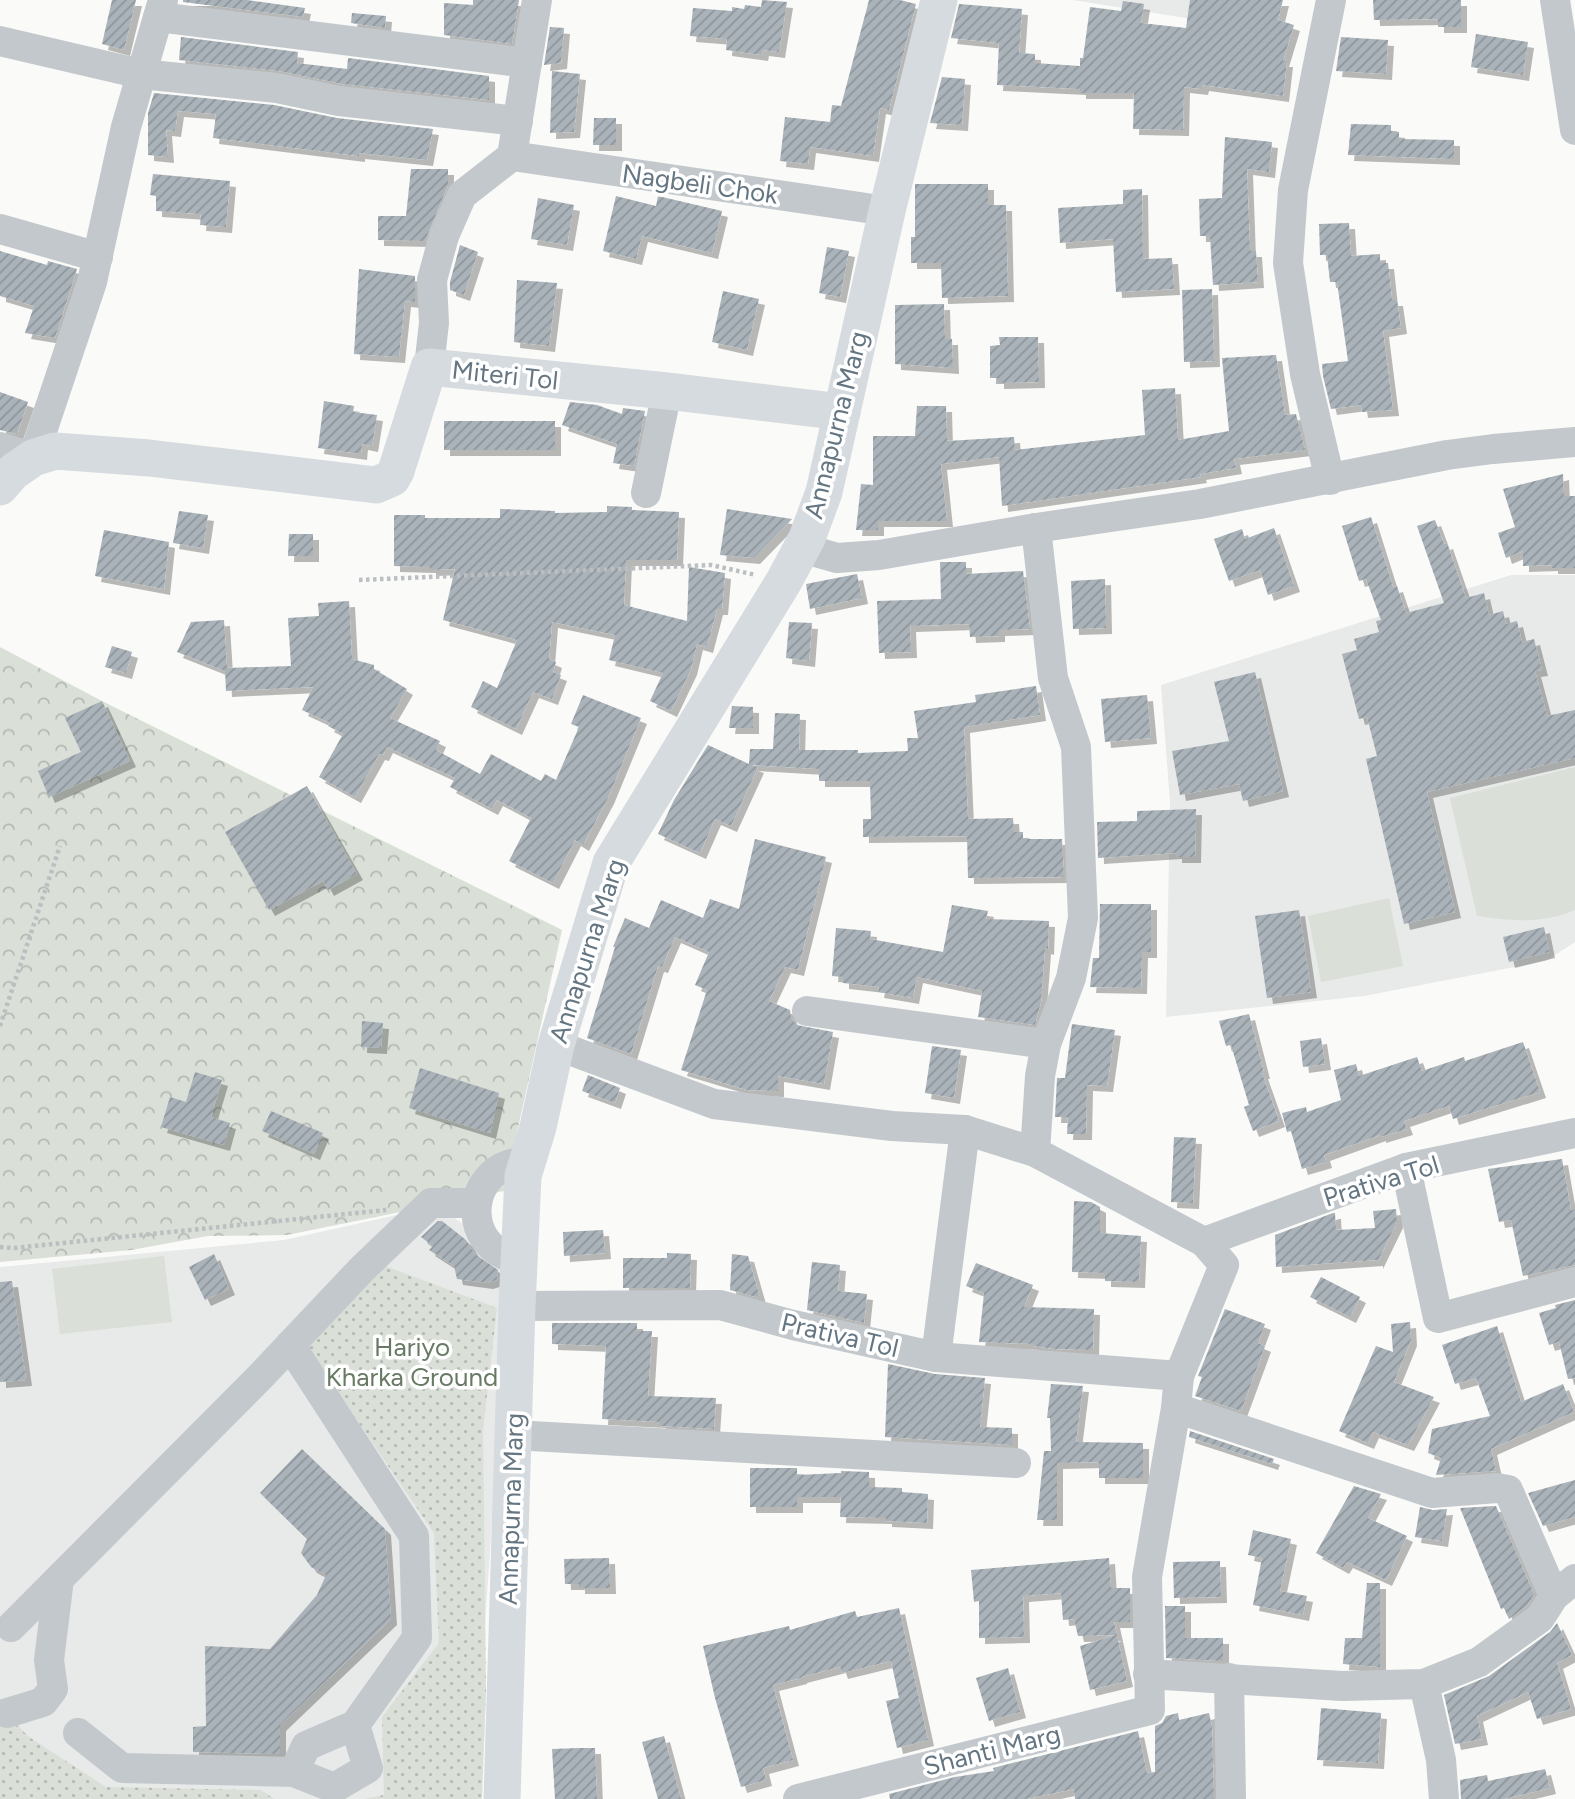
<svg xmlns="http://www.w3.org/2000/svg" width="1575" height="1799" font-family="Figtree,sans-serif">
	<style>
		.built { fill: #e8e9e9 }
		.grass { fill: url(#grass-dots) }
		.forest { fill: url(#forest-crowns) }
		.garden { fill: #dadfd7 }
		.building { fill: url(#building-hatch); filter: url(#shadow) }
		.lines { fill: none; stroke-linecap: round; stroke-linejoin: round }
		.path { stroke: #bbbfc2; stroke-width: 4.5; stroke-dasharray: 3.5 3.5; stroke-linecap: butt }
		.minor { stroke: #c3c8cc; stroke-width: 30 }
		.major { stroke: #d6dbdf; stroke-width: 37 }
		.labels { text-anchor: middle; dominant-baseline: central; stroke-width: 7; stroke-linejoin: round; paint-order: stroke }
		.street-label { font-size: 26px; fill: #657683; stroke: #fff }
		.park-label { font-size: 26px; fill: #687a64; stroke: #fff }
	</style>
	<defs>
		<pattern id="grass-dots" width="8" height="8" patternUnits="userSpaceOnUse" patternTransform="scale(1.75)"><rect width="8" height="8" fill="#dadfd7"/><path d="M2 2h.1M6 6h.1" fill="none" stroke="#b4b9b4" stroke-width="1.8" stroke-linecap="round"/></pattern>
		<pattern id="forest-crowns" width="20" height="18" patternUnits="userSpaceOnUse" patternTransform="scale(1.75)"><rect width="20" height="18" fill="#dadfd7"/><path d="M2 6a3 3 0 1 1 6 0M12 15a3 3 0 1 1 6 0" fill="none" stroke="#b4b9b4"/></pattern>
		<pattern id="building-hatch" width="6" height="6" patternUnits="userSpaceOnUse" patternTransform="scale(1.75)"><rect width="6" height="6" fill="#aab3b9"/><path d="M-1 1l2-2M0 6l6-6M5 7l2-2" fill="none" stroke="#8e969c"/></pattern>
		<filter id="shadow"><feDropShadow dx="6" dy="6" stdDeviation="0" flood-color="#0004"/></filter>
	</defs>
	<rect width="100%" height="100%" fill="#fafaf8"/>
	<g class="built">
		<path d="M1073 0H1228L1223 24Z"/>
		<path d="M1511 575H1575V942L1546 961 1364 996 1166 1017 1170 802 1161 685Z"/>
		<path d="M437 1206 511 1257 482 1665V1799H0V1267L284 1240Z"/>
	</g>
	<g class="grass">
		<path d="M380 1264 497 1308 483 1430 486 1691 482 1799H365L384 1795 382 1717 439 1643 434 1533 306 1346Z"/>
		<path d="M0 1708 29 1737 106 1787 261 1790 274 1799H0Z"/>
	</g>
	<path class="forest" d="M0 647 102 701 562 930 504 1191 287 1235 208 1236 131 1250 0 1262Z"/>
	<g class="garden">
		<path d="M1575 767V910C1543 924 1510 921 1477 916L1450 798Z"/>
		<path d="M1389 898 1403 966 1321 982 1308 916Z"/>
		<path d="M164 1256 172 1322 60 1334 52 1269Z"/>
	</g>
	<g class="building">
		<path d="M112 0H136L124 50 102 44Z"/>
		<path d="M183 0H247L305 8 303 17 183 2Z"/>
		<path d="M473 0H519L512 44 444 35V3L473 5Z"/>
		<path d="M762 0 787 2 779 52 763 50 762 55 726 50 727 39 690 36 693 8 732 11V7L744 9 745 5 761 7Z"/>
		<path d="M869 0H900L916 4 889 110 880 108 873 156 810 147 808 164 780 161 785 117 830 122 832 105 841 106Z"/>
		<path d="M1190 0H1283L1278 20 1294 25 1283 61H1287L1283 96 1203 85 1202 89 1184 87 1183 130 1133 129 1134 93H1080V89L997 85 999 43 951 38 959 4 1022 9 1019 53 1035 54V63L1080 66V58H1083L1090 7 1121 11 1123 1 1144 4 1141 23 1186 28Z"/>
		<path d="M1373 0H1461V27H1438V19L1374 20Z"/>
		<path d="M352 13 386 16 385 28 351 23Z"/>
		<path d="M550 27 564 28 561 63 544 65Z"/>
		<path d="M1476 34 1528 42 1523 75 1471 67Z"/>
		<path d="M181 37 298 52 297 63 347 69 348 58 489 76V100L342 84 279 71 179 60Z"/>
		<path d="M1341 37 1388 40 1386 74 1336 71Z"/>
		<path d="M552 71 580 74 574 132 550 133Z"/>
		<path d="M942 77 965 79 962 125 930 123Z"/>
		<path d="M154 93 274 105 337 118 433 129 427 160 359 153V156L213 138 216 114 178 111 175 131 166 130 168 157 148 155V113Z"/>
		<path d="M594 118H616V145H593Z"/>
		<path d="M1351 124 1391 125V131L1399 132V139L1454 140V159L1348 155Z"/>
		<path d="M1225 137 1272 142 1269 172 1247 169 1250 251H1256L1258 282 1213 285 1210 236H1200L1199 199 1222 198Z"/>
		<path d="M411 169H448V185L425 241 378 240V216H406Z"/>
		<path d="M153 174 230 181 226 227 200 225 201 214 156 211V196L150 195Z"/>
		<path d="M915 184H988V205H1006L1008 296 942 298 941 263H911V237H915Z"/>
		<path d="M1142 189 1143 259 1172 258 1174 289 1116 292 1113 239 1060 243 1058 208 1123 204V190Z"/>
		<path d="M616 196 656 206 658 196 722 211 712 253 642 236 636 259 603 251Z"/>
		<path d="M538 198 574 205 567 245 531 239Z"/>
		<path d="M1349 223 1351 256 1380 254V263H1388L1392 300H1397L1401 328 1383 331 1393 410 1362 412 1361 405 1331 409 1323 376 1322 364 1348 361 1337 282H1330L1327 255H1320L1319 224Z"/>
		<path d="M460 245 478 252 464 295 450 290V282Z"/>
		<path d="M827 247 849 251 840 297 819 293Z"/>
		<path d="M0 251 47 265 48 261 77 269 55 338 25 333 34 306 0 296Z"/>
		<path d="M359 269 415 276V302L405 301 399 357 354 354Z"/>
		<path d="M517 280 557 283 549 346 514 342Z"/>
		<path d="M1212 289 1214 361 1184 362 1182 290Z"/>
		<path d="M723 291 759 299 747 350 712 342Z"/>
		<path d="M944 304 945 339H952L953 368 895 364V305Z"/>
		<path d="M999 337H1038L1039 382 998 383V378H990V346L1000 345Z"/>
		<path d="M1276 355 1285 415 1296 414 1305 450 1234 459 1236 468 1200 474 1201 477 1002 506 999 457 941 464 947 521H878V530H856L861 484 873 485V436H915L917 406H946L947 441 1014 437 1015 450 1145 435 1142 390 1175 388 1178 440 1229 431 1222 358Z"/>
		<path d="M0 392 28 402 17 434 0 430Z"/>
		<path d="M324 401 354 406 353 412 377 415 372 446 362 444 361 454 318 448Z"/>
		<path d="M570 402 597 405 622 414 623 408 645 411 634 466 613 463 617 444 562 425Z"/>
		<rect x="444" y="421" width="111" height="29"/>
		<path d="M1563 474 1564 496H1575V568H1552V565L1523 566V551L1506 558 1498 533 1515 527 1503 489Z"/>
		<path d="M607 506 632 507V510L679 512 677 560H626L624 605 687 621 689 567 725 573 722 609H717L707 647 697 644 691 669 671 711 650 701 663 673 609 660 615 635 552 622 549 659 556 662 553 672 561 675 552 699 533 692 516 729 471 707 483 681 497 688 517 640 443 620 455 569 430 570V567L394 566V515H425V518H500V509L555 511V513L607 512Z"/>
		<path d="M727 509 792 519 754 558 720 555Z"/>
		<path d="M179 511 208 515 203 548 173 543Z"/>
		<path d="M1371 517 1393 587 1397 586 1406 613 1444 603 1417 526 1435 520 1444 544 1447 543 1466 598 1484 593 1489 615 1503 611 1506 624 1517 621 1522 642 1534 639 1542 670 1535 671 1547 716 1575 710V758L1427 792 1455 912 1404 924 1366 759 1377 756 1367 717 1359 719 1342 654 1357 650 1354 639 1379 632 1376 621 1381 620 1366 579 1359 581 1342 526Z"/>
		<path d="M1274 528 1294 586 1268 595 1260 570 1229 581 1214 539 1242 529 1245 539Z"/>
		<path d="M104 530 169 542 164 589 95 576Z"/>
		<path d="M289 534H313V556H288Z"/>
		<path d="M940 562H966V574L1023 571 1030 629 999 630V636L970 637 969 624 910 626 911 652 879 653 877 601 941 599Z"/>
		<path d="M857 574 862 598 810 609 806 584Z"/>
		<path d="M1105 579 1106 628 1073 629 1071 581Z"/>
		<path d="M349 601 352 659 374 665V669L407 689 390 718 440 741 436 750 480 774 491 754 541 781 545 774 556 780 579 727 571 724 583 695 641 718 608 798 583 845 575 840 553 883 509 861 531 818 497 800 492 809 450 787 455 778 387 747 383 755 379 754 355 797 319 777 343 734 328 726 330 723 302 710 313 687 226 691 225 671 177 652 191 622 224 620 227 668 291 666 288 618 319 616 318 603Z"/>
		<path d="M789 622 812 623 809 661 786 658Z"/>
		<path d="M112 646 132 652 126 673 105 667Z"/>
		<path d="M1255 672 1283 791 1243 801 1239 784 1180 795 1172 751 1229 741 1214 682Z"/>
		<path d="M1036 686 1040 715 964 727 968 819 1013 818 1014 832H1023V839H1062L1064 877 968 878 967 836 863 837V819H871L870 781H819V769L752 765 758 767 731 826 715 819 700 853 658 834 674 800 708 745 749 764 750 749H773L775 713 800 714 799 750H858V753L908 751 907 738H918L914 711 976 702 975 695Z"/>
		<path d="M1147 695 1151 738 1105 742 1101 699Z"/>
		<path d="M102 701 130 761 49 797 38 771 81 752 65 718Z"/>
		<path d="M732 706 753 707V728H729Z"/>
		<path d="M307 786 357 874 328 890 323 881 269 910 225 832Z"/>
		<path d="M1196 809 1195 857H1176V853L1098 858 1097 822 1137 821V811Z"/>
		<path d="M755 839 826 857 798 970 785 967 769 1001 790 1010 791 1018 797 1025 833 1032 824 1084 778 1076V1091L747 1090 681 1070 707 990 695 985 709 952 675 937 662 967 658 966 631 1054 587 1038 615 947H613L625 918 649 928 661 900 703 918 710 899 739 909Z"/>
		<path d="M1100 904H1151V952H1142L1141 988 1090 987 1093 958H1099Z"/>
		<path d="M952 905 988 911 986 919 1049 921 1048 949 1045 948 1041 1002 1035 1025 978 1017 982 991 917 977 913 998 878 992 879 987 843 983V977L832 976 836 928 871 931 870 939 943 952Z"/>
		<path d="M1299 910 1311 992 1267 998 1255 916Z"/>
		<path d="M1544 927 1549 952 1509 962 1503 937Z"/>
		<path d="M1249 1014 1264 1073H1262L1279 1121 1253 1131 1244 1107 1249 1105 1231 1045 1226 1046 1219 1021Z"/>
		<path d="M362 1021 383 1023 381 1048 361 1047Z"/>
		<path d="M1072 1024 1115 1030 1107 1086 1087 1085 1086 1134H1067L1068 1117H1055L1057 1078H1065Z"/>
		<path d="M1321 1038 1325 1064 1303 1067 1300 1041Z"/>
		<path d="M1523 1042 1540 1092 1453 1119 1449 1106 1404 1121 1407 1129 1380 1137V1135L1324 1155 1326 1162 1302 1169 1291 1131 1287 1132 1282 1113 1306 1107 1307 1112 1341 1100 1334 1070 1356 1064 1359 1076 1417 1057 1422 1071 1464 1057 1465 1061Z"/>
		<path d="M932 1046 961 1050 954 1098 925 1093Z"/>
		<path d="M420 1068 499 1093 490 1133 409 1108Z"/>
		<path d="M195 1072 222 1080 211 1117 230 1123 224 1145 161 1127 170 1097 186 1102Z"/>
		<path d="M588 1075 620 1088 615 1103 582 1091Z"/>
		<path d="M271 1111 323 1133 314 1154 262 1131Z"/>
		<path d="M1174 1137 1196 1138 1193 1203 1171 1202Z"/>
		<path d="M1562 1159 1571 1210 1575 1209V1265L1523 1276 1511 1220 1499 1222 1488 1169Z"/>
		<path d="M1074 1201 1091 1202 1100 1207V1233L1141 1236 1139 1282 1105 1281V1273L1072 1272Z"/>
		<path d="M1396 1209 1397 1222 1377 1263V1260L1276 1267 1275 1235 1333 1213H1335L1336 1230 1375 1228 1373 1211Z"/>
		<path d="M438 1221H442L466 1240 475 1254 498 1270 497 1280 487 1283 457 1279 454 1266 429 1250 433 1246 421 1237Z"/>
		<path d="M603 1230 605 1253 564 1256 563 1232Z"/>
		<path d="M667 1253 691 1254 690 1288H623V1258H667Z"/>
		<path d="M214 1254 229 1289 205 1300 189 1267Z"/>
		<path d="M732 1254 748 1256 760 1298 730 1290Z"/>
		<path d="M812 1262 840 1265 838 1291 867 1294 864 1323 807 1310Z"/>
		<path d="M976 1263 1033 1285 1024 1307 1094 1309 1093 1350 1055 1349 1034 1346V1344L979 1342 984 1293 966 1286Z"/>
		<path d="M1321 1277 1360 1297 1350 1317 1310 1297Z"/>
		<path d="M12 1281 26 1380 0 1382V1282Z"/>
		<path d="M1575 1300V1378L1568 1379 1559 1342 1549 1345 1539 1313 1556 1308 1555 1305Z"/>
		<path d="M1225 1309 1265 1324 1258 1343 1265 1346 1241 1411 1195 1396 1202 1377 1198 1376Z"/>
		<path d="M1410 1322 1411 1340 1394 1382 1434 1397 1408 1445 1373 1432 1368 1443 1339 1431 1376 1346 1393 1352 1391 1324Z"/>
		<path d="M552 1323H637V1331H652L648 1396 716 1398 714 1429 660 1426V1422L602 1419 606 1346 552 1344Z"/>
		<path d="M1497 1326 1521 1402 1563 1384 1574 1412 1491 1449 1496 1471 1436 1475 1441 1458 1428 1453 1432 1429 1490 1416 1476 1378 1455 1384 1442 1345Z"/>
		<path d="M888 1364 935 1374 985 1378 980 1427 1012 1428V1445L885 1437Z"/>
		<path d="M1051 1384 1083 1386 1076 1442 1143 1443V1478H1099V1462L1057 1463V1520H1037L1044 1451H1051L1050 1418H1047Z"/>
		<path d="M1190 1431 1274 1459 1272 1464 1189 1437Z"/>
		<path d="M302 1449 385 1529 391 1619 280 1725V1754L193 1752V1727L206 1726 205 1646 270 1649 317 1595 326 1575 311 1567 301 1553 307 1539 260 1493Z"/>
		<path d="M750 1468H797V1475L841 1473V1471L869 1472V1487L902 1488V1492L928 1494 927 1523 886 1521V1518L840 1517 841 1497H797V1507H750Z"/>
		<path d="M1575 1480V1517L1543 1526 1528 1493Z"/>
		<path d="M1354 1486 1381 1494 1368 1518 1407 1536 1386 1580 1347 1562 1343 1568 1316 1553Z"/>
		<path d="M1496 1506 1534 1594 1527 1606 1509 1619 1504 1608 1501 1609 1460 1508Z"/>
		<path d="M1420 1507 1433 1510 1447 1509 1442 1541 1415 1537Z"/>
		<path d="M1253 1530 1291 1539 1280 1591 1307 1596 1303 1615 1253 1605 1262 1558 1248 1555Z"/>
		<path d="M609 1558 610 1588H579V1584H565L564 1559Z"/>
		<path d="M1109 1558 1111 1588H1130V1622H1114L1127 1681 1090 1690 1080 1646 1116 1635 1078 1636 1074 1619 1063 1620 1061 1593 1023 1596 1024 1637 979 1638V1601L974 1602 971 1570Z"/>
		<path d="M1220 1561 1221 1597 1174 1598 1173 1562Z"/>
		<path d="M1367 1583H1380V1667L1343 1664 1345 1638H1362Z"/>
		<path d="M1165 1606H1185V1638H1223V1661L1166 1658Z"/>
		<path d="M899 1608 928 1740 897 1748 886 1701 899 1698 891 1661 842 1673 840 1667 801 1677V1678L773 1685 793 1760 763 1768 766 1780 741 1787 715 1698 703 1646 789 1626 790 1630 855 1611 857 1617Z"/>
		<path d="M1557 1623 1572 1655 1557 1663 1571 1709 1537 1719 1528 1692 1477 1716 1482 1739 1455 1744 1444 1695 1489 1676 1550 1632Z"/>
		<path d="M1008 1668 1020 1712 989 1721 976 1678Z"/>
		<path d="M1321 1708 1381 1713 1378 1763 1317 1760Z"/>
		<path d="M1178 1713 1179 1720 1209 1713 1212 1727 1214 1799H1075L1074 1789 1026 1799H890L889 1794 955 1777 994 1771 993 1768 1138 1731 1147 1773 1155 1772V1726L1162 1723 1166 1716Z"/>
		<path d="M664 1736 681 1799H658L642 1742Z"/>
		<path d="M579 1748H595L597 1799H555L552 1749Z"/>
		<path d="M1545 1769 1550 1788 1504 1799H1461L1460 1780 1487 1775 1488 1781Z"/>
	</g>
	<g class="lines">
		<g class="path">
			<path d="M359 580 711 565 756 575"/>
			<path d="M0 1026 60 846"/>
			<path d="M0 1247 14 1248 386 1210"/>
		</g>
		<g class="minor">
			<path d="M1555 0 1575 130"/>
			<path d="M158 17 527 63"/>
			<path d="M0 41 141 74 277 88 339 101 518 121"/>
			<path d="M512 156 887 211"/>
			<path d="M0 229 98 257"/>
			<path d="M429 367 434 323 432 280 444 236 462 195 512 156 537 0"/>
			<path d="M0 447 33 458 92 282 126 127 163 0"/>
			<path d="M1330 480 1305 374 1288 263 1293 190 1331 0"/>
			<path d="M646 493 667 391"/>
			<path d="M807 538 816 552 837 558 879 555 1036 528 1200 504 1447 455 1493 449 1575 442"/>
			<path d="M807 1011 1046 1044"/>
			<path d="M556 1045 714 1104 892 1126 965 1130 1035 1152 1204 1242 1406 1168 1575 1133"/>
			<path d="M1035 1152 1040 1076 1046 1044 1071 978 1083 918 1076 747 1053 678 1036 528"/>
			<path d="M1406 1168 1438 1318 1575 1282"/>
			<path d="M520 1259C458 1251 464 1162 527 1162"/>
			<path d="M517 1306 720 1305 793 1325 936 1357 965 1130"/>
			<path d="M290 1345 414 1536 417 1638 355 1725 306 1746 294 1772 334 1788 368 1768 355 1725"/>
			<path d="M936 1357 1179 1376 1224 1265 1204 1242"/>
			<path d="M1176 1408 1432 1493 1497 1488 1508 1490 1554 1596"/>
			<path d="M513 1435 1016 1463"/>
			<path d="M11 1627 261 1376 362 1269 431 1203H476"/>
			<path d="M1148 1674 1342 1686 1424 1684 1479 1662 1540 1618 1554 1596 1575 1579"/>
			<path d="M1229 1678 1231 1799"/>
			<path d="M1424 1684 1441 1760 1444 1799"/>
			<path d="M7 1713 43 1702 53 1689 49 1660 59 1579"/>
			<path d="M78 1733 122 1768 294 1772"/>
			<path d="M798 1799 1150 1710 1147 1577 1176 1408 1179 1376"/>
		</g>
		<g class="major">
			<path d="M0 487 13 472 33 458 55 451 149 458 376 485 392 478 396 471 429 367 667 391 842 412"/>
			<path d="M502 1799 517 1306 523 1176 538 1127 556 1045 611 863 784 581 807 538 824 492 887 211 939 0"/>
		</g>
	</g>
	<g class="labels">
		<g class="street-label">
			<text transform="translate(700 184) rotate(8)">Nagbeli Chok</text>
			<text transform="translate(505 375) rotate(6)">Miteri Tol</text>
			<text transform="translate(836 425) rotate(-76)">Annapurna Marg</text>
			<text transform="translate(587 951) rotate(-72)">Annapurna Marg</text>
			<text transform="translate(1381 1181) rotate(-17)">Prativa Tol</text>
			<text transform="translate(840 1335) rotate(13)">Prativa Tol</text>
			<text transform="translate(511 1509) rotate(-88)">Annapurna Marg</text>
			<text transform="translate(992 1750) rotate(-14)">Shanti Marg</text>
		</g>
		<g class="park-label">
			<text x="412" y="1347">Hariyo<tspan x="412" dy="30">Kharka Ground</tspan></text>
		</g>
	</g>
</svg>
